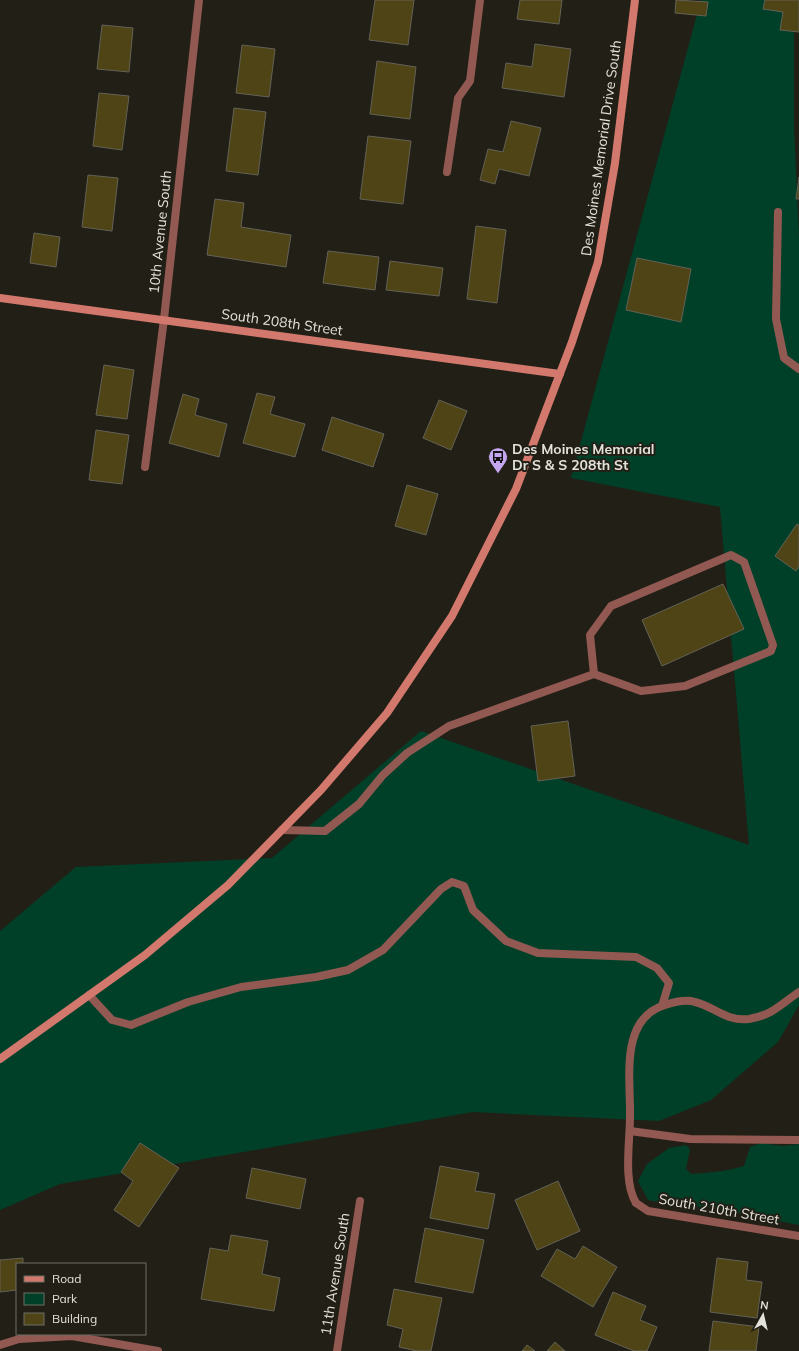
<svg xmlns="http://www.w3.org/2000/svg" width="799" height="1351" font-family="Mulish,sans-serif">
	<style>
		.green { fill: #004029 }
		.building { fill: #4e4415; stroke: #646156 }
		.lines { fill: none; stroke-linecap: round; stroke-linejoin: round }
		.lane { stroke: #925952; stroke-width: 8 }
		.street { stroke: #925952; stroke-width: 8 }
		.secondary { stroke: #d3786d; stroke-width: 8 }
		.labels { text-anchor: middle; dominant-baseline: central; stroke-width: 4; stroke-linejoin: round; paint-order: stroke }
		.street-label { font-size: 14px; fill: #e3e2db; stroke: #222016 }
		.poi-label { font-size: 14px; font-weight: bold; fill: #e3e2db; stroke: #222016; text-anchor: start }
	</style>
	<rect width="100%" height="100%" fill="#222016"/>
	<g class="green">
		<path d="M701 0H794V127L799 237V1005L778 1042 711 1100 659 1121 473 1112 60 1184 0 1210V931L76 867 272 858 421 731 749 845 720 507 571 478Z"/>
		<path d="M761 1143 783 1146 799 1144V1225L708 1207 679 1206 648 1200 638 1181 647 1164 669 1148 686 1145 690 1149 686 1169 691 1174C709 1173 728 1171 744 1166L750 1147Z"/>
	</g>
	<g class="building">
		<path d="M375 0H414L408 45 369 40Z"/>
		<path d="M520 0H562L559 24 517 19Z"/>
		<path d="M676 0 708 2 706 16 675 13Z"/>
		<path d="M765 0H799V32L780 30 783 12 763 9Z"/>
		<path d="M102 25 133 28 129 72 97 69Z"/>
		<path d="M535 44 571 49 564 97 502 88 506 63 532 67Z"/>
		<path d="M242 45 275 49 269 97 236 93Z"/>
		<path d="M377 61 416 67 410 119 370 114Z"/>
		<path d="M99 93 129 96 122 150 93 146Z"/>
		<path d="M234 108 266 112 258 175 226 171Z"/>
		<path d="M511 121 541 128 529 176 499 169 495 184 480 180 488 149 503 152Z"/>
		<path d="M368 136 411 141 403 204 360 199Z"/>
		<path d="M88 175 118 178 112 231 82 227Z"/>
		<path d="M799 177V199H796Z"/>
		<path d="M215 199 244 203 241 227 291 235 286 267 207 255Z"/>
		<path d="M476 226 506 230 497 303 467 299Z"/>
		<path d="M34 233 60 237 56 267 30 263Z"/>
		<path d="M328 251 379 257 375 290 323 283Z"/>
		<path d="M637 258 691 269 681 322 626 310Z"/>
		<path d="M390 261 443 268 439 296 386 290Z"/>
		<path d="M104 365 134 370 127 419 96 415Z"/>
		<path d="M257 393 275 397 270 414 305 424 295 457 243 443Z"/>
		<path d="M183 394 199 399 195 415 227 424 219 457 169 443Z"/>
		<path d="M439 400 467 411 451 450 423 438Z"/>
		<path d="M332 417 384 434 373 467 322 450Z"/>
		<path d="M96 430 129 435 122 484 89 480Z"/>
		<path d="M407 485 438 494 426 535 395 526Z"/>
		<path d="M797 524 799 525V566L796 571 775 556Z"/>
		<path d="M723 584 744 629 662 666 642 620Z"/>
		<path d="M568 721 575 776 538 781 531 726Z"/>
		<path d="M140 1143 179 1168 139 1227 114 1210 133 1181 121 1172Z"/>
		<path d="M440 1166 479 1173 475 1191 495 1194 488 1229 430 1218Z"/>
		<path d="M252 1168 306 1179 300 1209 246 1198Z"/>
		<path d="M558 1181 580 1231 537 1250 515 1200Z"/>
		<path d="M425 1228 484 1240 473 1293 415 1282Z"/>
		<path d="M231 1235 268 1241 262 1274 280 1278 274 1311 201 1299 210 1248 228 1251Z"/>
		<path d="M583 1246 617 1267 593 1307 541 1276 557 1249 575 1259Z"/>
		<path d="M23 1258V1264H17V1290L0 1292V1260Z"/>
		<path d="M717 1258 748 1262 746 1280 762 1282 757 1318 710 1312Z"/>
		<path d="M394 1289 442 1298 431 1351H417L399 1347 403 1329 387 1325Z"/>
		<path d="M613 1292 646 1306 640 1320 657 1327 647 1351H634L595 1335Z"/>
		<path d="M713 1321 759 1327 756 1351H709Z"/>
		<path d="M555 1342 565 1351H547Z"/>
		<path d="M527 1345 535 1351H522Z"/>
	</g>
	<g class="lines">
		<g class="lane">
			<path d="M778 212 776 319 784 358 799 369"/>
			<path d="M282 830 325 831 359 804 383 775 407 753 449 726 594 674 641 691 685 686 771 651 773 645 744 562 731 555 611 606 590 635 594 674"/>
			<path d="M89 995 112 1020 131 1025 188 1002 241 987 316 977 348 970 383 950 441 889 452 882 464 886 473 910 506 941 538 953 636 957 657 968 669 983 662 1006"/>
			<path d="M630 1131 690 1139 799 1140"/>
			<path d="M636 1203C622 1180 631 1137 630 1110 630 1075 621 1018 665 1005 674 1002 686 999 695 1002 713 1006 727 1022 749 1019 773 1015 781 1004 799 992"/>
		</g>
		<g class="street">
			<path d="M447 172 458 98 470 81 480 0"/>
			<path d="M145 467 164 319 199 0"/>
			<path d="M636 1203 648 1211 799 1236"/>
			<path d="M0 1345 19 1339 72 1336 158 1351"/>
			<path d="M337 1351 360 1201"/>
		</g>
		<g class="secondary">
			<path d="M0 298 560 374"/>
			<path d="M0 1059 145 955 228 885 321 790 387 713 452 616 516 489 572 342 598 262 615 163 635 0"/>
		</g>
	</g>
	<defs>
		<g id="bus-pin" transform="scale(1)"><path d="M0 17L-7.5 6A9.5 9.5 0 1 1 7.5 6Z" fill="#c5a7f1" stroke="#222016"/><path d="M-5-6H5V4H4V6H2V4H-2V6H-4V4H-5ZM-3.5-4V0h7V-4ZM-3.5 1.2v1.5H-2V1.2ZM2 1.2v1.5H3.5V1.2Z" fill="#111"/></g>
	</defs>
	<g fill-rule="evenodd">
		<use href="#bus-pin" x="498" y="457"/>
	</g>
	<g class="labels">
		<g class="street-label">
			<text transform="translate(601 148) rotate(-82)">Des Moines Memorial Drive South</text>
			<text transform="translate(160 232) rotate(-84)">10th Avenue South</text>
			<text transform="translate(282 322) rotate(8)">South 208th Street</text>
			<text transform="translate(719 1209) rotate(10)">South 210th Street</text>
			<text transform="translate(335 1274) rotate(-81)">11th Avenue South</text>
		</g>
		<g class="poi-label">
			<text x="512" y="449">Des Moines Memorial<tspan x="512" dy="16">Dr S &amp; S 208th St</tspan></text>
		</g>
	</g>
	<rect x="16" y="1263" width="130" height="72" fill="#222016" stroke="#6f6e65"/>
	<rect x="24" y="1276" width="20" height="6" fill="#d3786d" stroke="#6f6e65"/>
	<text x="52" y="1283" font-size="12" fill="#e3e2db">Road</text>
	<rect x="24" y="1293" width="20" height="12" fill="#004029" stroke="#6f6e65"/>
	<text x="52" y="1303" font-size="12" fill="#e3e2db">Park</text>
	<rect x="24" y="1313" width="20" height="12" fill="#4e4415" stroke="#6f6e65"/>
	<text x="52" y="1323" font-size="12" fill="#e3e2db">Building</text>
	<g transform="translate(763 1315) rotate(8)" stroke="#222016" stroke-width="3" paint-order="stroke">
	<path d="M0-3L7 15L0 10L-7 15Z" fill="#e3e2db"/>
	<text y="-6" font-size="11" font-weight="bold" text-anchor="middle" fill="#e3e2db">N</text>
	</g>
</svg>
